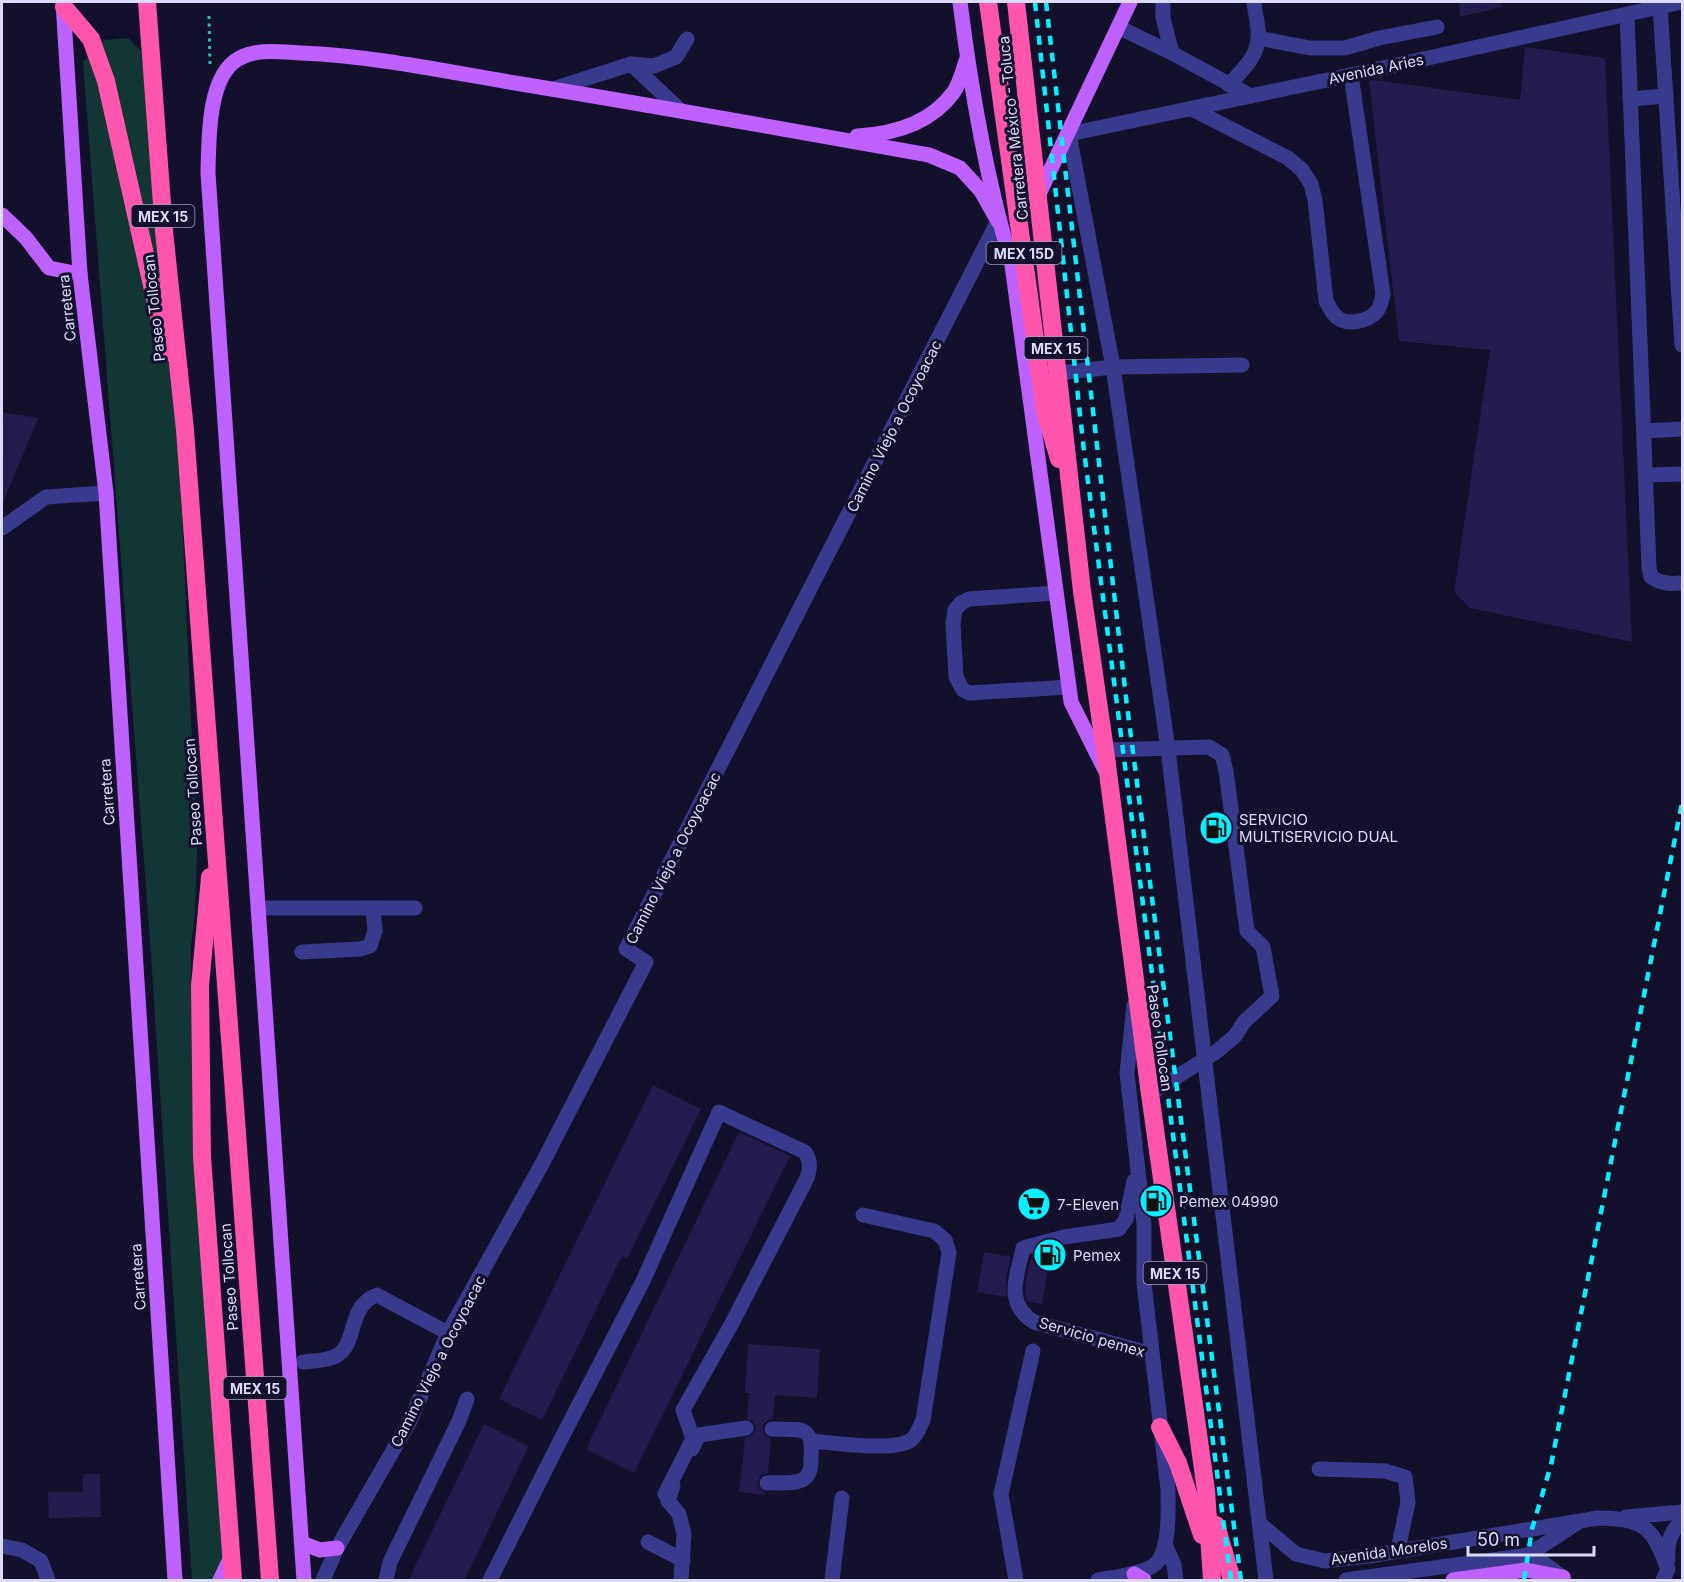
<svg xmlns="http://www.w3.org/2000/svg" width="1684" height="1582" font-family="Inter,sans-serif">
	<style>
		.green { fill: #123633 }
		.building { fill: #231b4d }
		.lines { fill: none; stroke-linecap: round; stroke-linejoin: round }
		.path { stroke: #2ac3b4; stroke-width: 3; stroke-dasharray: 3 4.5; stroke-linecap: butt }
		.minor { stroke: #39398d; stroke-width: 15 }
		.major { stroke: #be61ff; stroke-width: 15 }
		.highway { stroke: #ff55ad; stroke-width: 18 }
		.rail { stroke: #06f0ff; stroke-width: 4.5; stroke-dasharray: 9 8; stroke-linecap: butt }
		.labels { text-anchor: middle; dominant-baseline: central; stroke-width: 6; stroke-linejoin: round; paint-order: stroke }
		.shield { fill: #13102c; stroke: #a09dc0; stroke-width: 1.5 }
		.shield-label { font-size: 14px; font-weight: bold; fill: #dddaff }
		.street-label { font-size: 15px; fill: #dddaff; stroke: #13102c }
		.poi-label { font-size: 15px; fill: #dddaff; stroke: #13102c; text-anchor: start }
	</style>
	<rect width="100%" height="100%" fill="#13102c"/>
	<path class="green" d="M128 38 141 51 176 380 197 850 195 914 191 946 192 1089 229 1580H192L150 940 83 62 105 40Z"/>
	<g class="building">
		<path d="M1459 2H1501L1502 7 1460 17Z"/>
		<path d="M1525 47 1605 58 1632 642 1470 608 1454 592 1490 350 1399 341 1369 81 1374 80 1520 100Z"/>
		<path d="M2 412 38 418 2 505Z"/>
		<path d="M653 1085 701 1109 627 1259 622 1256 542 1420 499 1399Z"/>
		<path d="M739 1132 790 1156 634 1473 586 1449Z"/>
		<path d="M984 1252 1011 1257 1006 1278V1297L977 1292Z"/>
		<path d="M1030 1260 1049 1264 1042 1304 1027 1301 1025 1296 1026 1281Z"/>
		<path d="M748 1344 820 1349 817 1398 775 1395 773 1419 768 1420 763 1425V1433L771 1439 768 1473 761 1475 757 1483 759 1489 766 1492 765 1495 739 1492 745 1438 752 1435 756 1427 753 1422 747 1419 749 1393H745Z"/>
		<path d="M484 1424 529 1446 464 1581H408Z"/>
		<path d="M83 1474H100L101 1517 49 1518 48 1492H83Z"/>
	</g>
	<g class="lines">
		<path class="path" d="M209 16 210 66"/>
		<g class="minor">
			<path d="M1163 2V18L1172 53"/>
			<path d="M1660 7 1682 345"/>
			<path d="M1627 15 1649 567 1651 577C1662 584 1670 584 1682 583"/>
			<path d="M1118 27 1172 53 1251 96"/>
			<path d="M1258 38 1310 48H1345L1379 38 1437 27"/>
			<path d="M631 64 680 110"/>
			<path d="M1229 85C1239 73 1254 60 1257 45 1261 32 1255 15 1254 2"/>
			<path d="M553 89 631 64 654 66 676 57 687 39"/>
			<path d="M1630 99 1666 96"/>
			<path d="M1192 109 1288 158 1302 170 1311 184 1315 200 1326 301C1330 308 1333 316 1341 320 1352 325 1373 320 1379 308 1381 304 1382 298 1383 294L1351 75"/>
			<path d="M1059 373 1113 367 1242 365"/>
			<path d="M1644 431 1682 429"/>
			<path d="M1646 475 1682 474"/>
			<path d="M2 528 46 497 106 493"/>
			<path d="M1056 593 969 599 961 603 955 610 953 624 956 677 963 690 970 693 1069 687"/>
			<path d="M1105 750 1209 747 1222 755 1226 771 1247 931 1263 947 1272 996 1244 1022 1235 1036 1216 1052 1150 1094"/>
			<path d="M258 908H415"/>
			<path d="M302 952 360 949 370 946 375 931 373 908"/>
			<path d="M1134 1181 1126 1219 1119 1229 1064 1237 1023 1248C1017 1277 1004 1303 1034 1322L1152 1354"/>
			<path d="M303 1362C314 1361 326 1361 336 1356 358 1345 347 1305 377 1295L448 1333"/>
			<path d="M812 1441C835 1443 894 1452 911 1440 917 1436 920 1426 923 1420L949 1253 945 1240 934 1231 863 1215"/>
			<path d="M692 1449 699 1435 746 1428"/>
			<path d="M1319 1469 1385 1471 1405 1477 1408 1502 1398 1550"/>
			<path d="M767 1483C777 1482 795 1485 804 1479 811 1474 811 1465 811 1457 814 1424 799 1430 772 1429"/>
			<path d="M673 1486 668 1501 679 1514 684 1534 681 1580"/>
			<path d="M1626 1517 1682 1512"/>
			<path d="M1260 1524 1296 1554 1325 1561 1369 1556 1598 1518C1644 1519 1652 1526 1668 1569L1663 1580"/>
			<path d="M648 1542 683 1560"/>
			<path d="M1165 1544 1174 1565 1176 1580"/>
			<path d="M2 1546 22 1550 41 1561 48 1580"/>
			<path d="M1528 1555 1577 1523"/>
			<path d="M1668 1560C1667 1542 1670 1533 1682 1520"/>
			<path d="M323 1580 337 1548 410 1421 448 1333 543 1162 646 962 626 949 998 221"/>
			<path d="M386 1580 390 1562 459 1421 467 1399"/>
			<path d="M490 1580 559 1443 643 1281 719 1112 805 1152C811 1161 810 1168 807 1178L731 1325 683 1410 693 1439 665 1494"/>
			<path d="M832 1580 842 1498"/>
			<path d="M1016 1580 1001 1494 1033 1351"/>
			<path d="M1098 1580C1114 1577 1150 1574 1159 1560 1170 1543 1168 1509 1168 1490L1144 1283V1224L1127 1073 1134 1005"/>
			<path d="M1266 1580 1168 749 1113 367 1069 134 1351 75 1682 2"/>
			<path d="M1346 1580 1528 1555 1542 1562 1564 1578"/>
		</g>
		<g class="major">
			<path d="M63 2 80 274 106 493 175 1580"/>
			<path d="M960 2C971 90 986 179 1012 265L1071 702 1105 770"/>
			<path d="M857 136C894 134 930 124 953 93 960 84 963 69 967 58"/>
			<path d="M1038 196 1130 2"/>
			<path d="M2 215 26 238 49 268 80 274"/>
			<path d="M302 1543 320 1550 337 1548"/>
			<path d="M1134 1574 1144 1580"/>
			<path d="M220 1580 231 1557"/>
			<path d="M304 1580 208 173C209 142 207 77 238 59 257 48 280 52 301 53 375 56 448 72 521 84 657 106 793 131 929 155L960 168 981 191 998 221"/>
			<path d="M1453 1580 1526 1570 1563 1577"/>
		</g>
		<g class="highway">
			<path d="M147 2 164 231 185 430 270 1580"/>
			<path d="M988 2 1045 411 1059 459"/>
			<path d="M1016 2 1082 591 1105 750 1150 1094 1206 1490 1212 1580"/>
			<path d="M64 7 91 39 106 81 167 352"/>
			<path d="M210 877 200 986 202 1157 233 1580"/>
			<path d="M1160 1427 1178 1463 1202 1535"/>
			<path d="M1216 1525 1232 1580"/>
		</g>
		<g class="rail">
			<path d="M1035 2 1084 451 1231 1580"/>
			<path d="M1046 2 1127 706 1241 1580"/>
			<path d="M1524 1580 1532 1529 1551 1465 1682 803"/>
		</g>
	</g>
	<defs>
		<g id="fuel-disc" transform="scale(1.725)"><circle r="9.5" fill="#06f0ff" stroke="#13102c"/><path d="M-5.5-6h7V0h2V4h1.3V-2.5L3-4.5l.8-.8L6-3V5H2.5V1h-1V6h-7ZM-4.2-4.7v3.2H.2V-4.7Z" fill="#111"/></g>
		<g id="supermarket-disc" transform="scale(1.725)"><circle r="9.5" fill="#06f0ff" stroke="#13102c"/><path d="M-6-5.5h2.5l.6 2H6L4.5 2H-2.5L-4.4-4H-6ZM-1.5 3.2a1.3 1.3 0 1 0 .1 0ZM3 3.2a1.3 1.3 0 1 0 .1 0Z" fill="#111"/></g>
	</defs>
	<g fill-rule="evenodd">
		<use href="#fuel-disc" x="1216" y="828"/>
		<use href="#fuel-disc" x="1156" y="1201"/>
		<use href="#supermarket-disc" x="1034" y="1204"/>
		<use href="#fuel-disc" x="1050" y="1255"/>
	</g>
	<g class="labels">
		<g class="shield">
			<rect x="131.5" y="205" width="63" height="22" rx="4.5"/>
			<rect x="986.5" y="242" width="75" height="22" rx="4.5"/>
			<rect x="1024.5" y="337" width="63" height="22" rx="4.5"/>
			<rect x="1143.5" y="1262" width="63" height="22" rx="4.5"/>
			<rect x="223.5" y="1377" width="63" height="22" rx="4.5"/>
		</g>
		<g class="shield-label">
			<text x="163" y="216">MEX 15</text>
			<text x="1024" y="253">MEX 15D</text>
			<text x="1056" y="348">MEX 15</text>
			<text x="1175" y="1273">MEX 15</text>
			<text x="255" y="1388">MEX 15</text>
		</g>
		<g class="street-label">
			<text transform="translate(1376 69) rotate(-12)">Avenida Aries</text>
			<text transform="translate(1013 128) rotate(-96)">Carretera México - Toluca</text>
			<text transform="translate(67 308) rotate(-96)">Carretera</text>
			<text transform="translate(154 308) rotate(-96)">Paseo Tollocan</text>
			<text transform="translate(894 426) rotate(-63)">Camino Viejo a Ocoyoacac</text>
			<text transform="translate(107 792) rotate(-94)">Carretera</text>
			<text transform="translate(193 792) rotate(-94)">Paseo Tollocan</text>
			<text transform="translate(673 858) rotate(-63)">Camino Viejo a Ocoyoacac</text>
			<text transform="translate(1160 1038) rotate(82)">Paseo Tollocan</text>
			<text transform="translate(138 1277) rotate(-94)">Carretera</text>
			<text transform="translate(229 1277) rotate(-94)">Paseo Tollocan</text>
			<text transform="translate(1092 1337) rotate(16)">Servicio pemex</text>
			<text transform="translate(438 1361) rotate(-63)">Camino Viejo a Ocoyoacac</text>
			<text transform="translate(1389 1551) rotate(-8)">Avenida Morelos</text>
		</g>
		<g class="poi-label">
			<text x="1239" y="819">SERVICIO<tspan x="1239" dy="17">MULTISERVICIO DUAL</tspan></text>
			<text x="1179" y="1201">Pemex 04990</text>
			<text x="1057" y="1204">7-Eleven</text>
			<text x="1073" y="1255">Pemex</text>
		</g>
	</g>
	<rect width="1684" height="1582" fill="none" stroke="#dddaff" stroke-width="6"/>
	<path d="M1468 1546v9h126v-9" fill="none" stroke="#dddaff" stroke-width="3"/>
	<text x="1477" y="1546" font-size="18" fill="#dddaff" stroke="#13102c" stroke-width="4.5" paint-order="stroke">50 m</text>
</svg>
